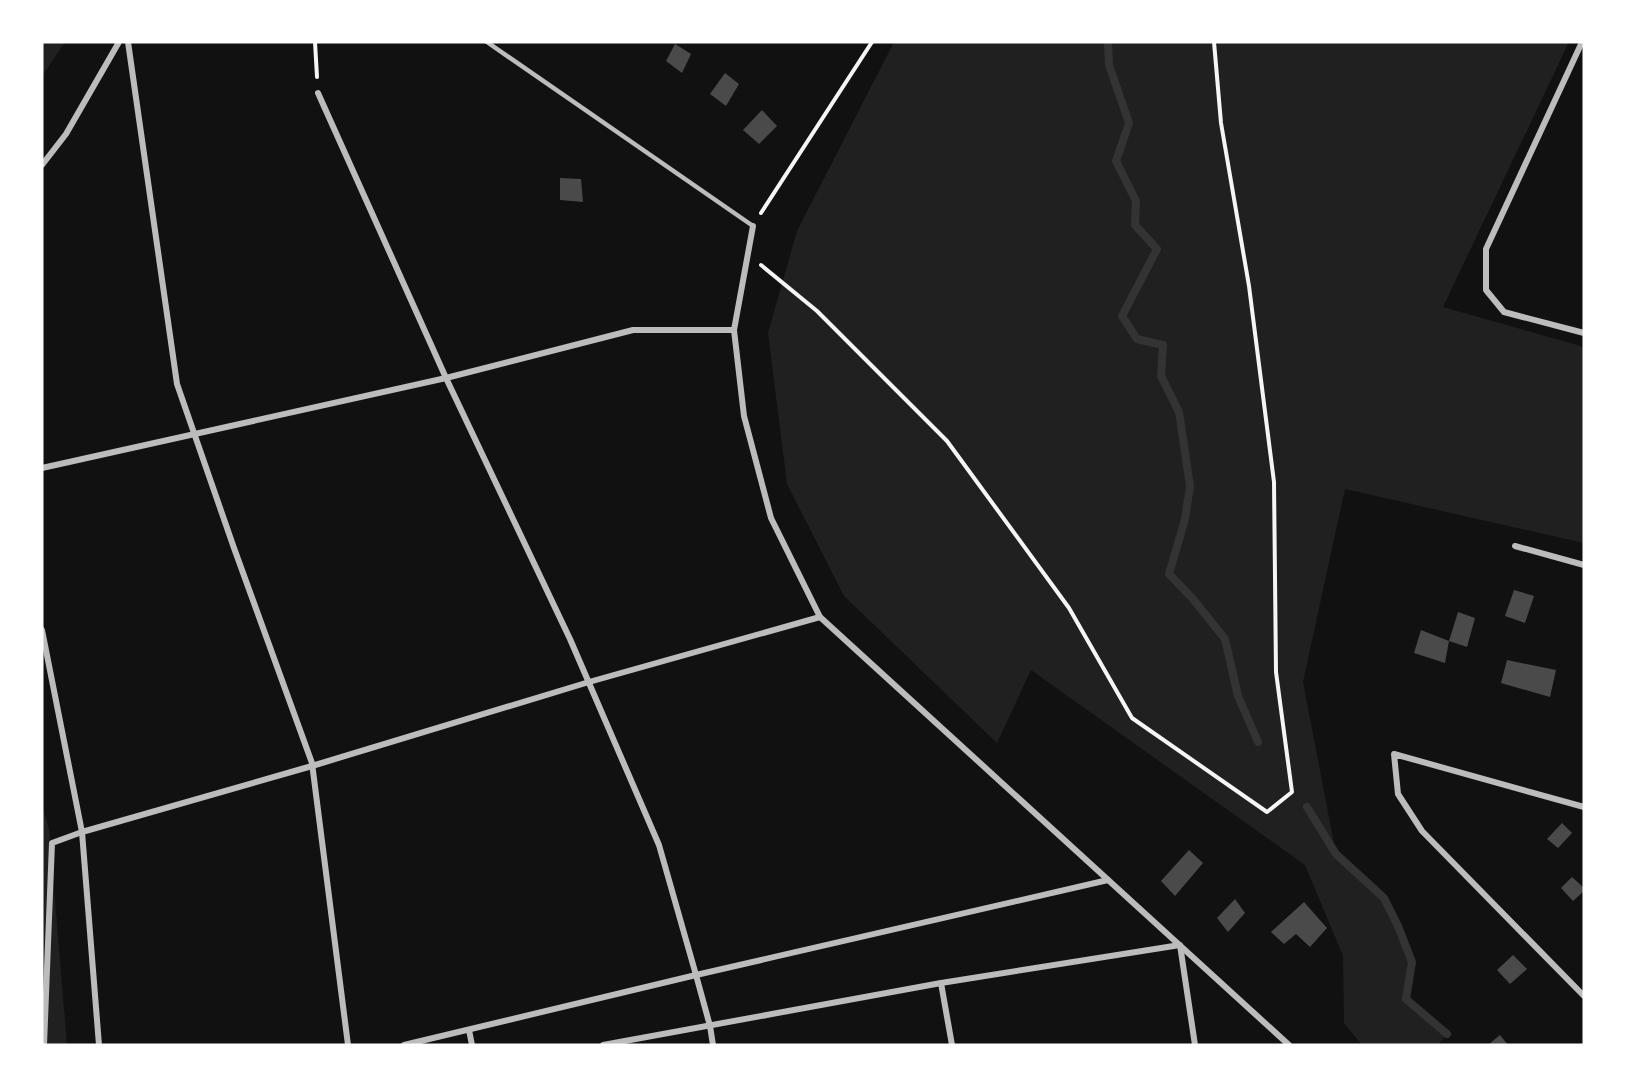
<svg xmlns="http://www.w3.org/2000/svg" width="1626" height="1087" font-family="Cabin,sans-serif">
	<style>
		.green { fill: #202020 }
		.lines { fill: none; stroke-linecap: round; stroke-linejoin: round }
		.stream { stroke: #333; stroke-width: 8 }
		.building { fill: #4a4a4a }
		.path { stroke: #f5f5f5; stroke-width: 4 }
		.service { stroke: #bcbcbc; stroke-width: 4.5 }
		.minor { stroke: #bcbcbc; stroke-width: 6 }
	</style>
	<rect width="100%" height="100%" fill="#111"/>
	<g class="green">
		<path d="M42 42H65L42 76Z"/>
		<path d="M894 42H1569L1443 307 1584 347V543L1345 489 1303 682 1336 854 1384 898 1398 926 1412 962 1406 999 1447 1034 1438 1045H1362L1344 1023 1343 956 1305 865 1031 670 997 743 844 596 787 484 768 333 797 231Z"/>
		<path d="M42 805 49 829 67 1045H42Z"/>
	</g>
	<g class="lines">
		<g class="stream">
			<path d="M1108 42 1109 65 1129 123 1116 161 1136 201 1135 225 1157 249 1122 316 1137 339 1163 345 1161 376 1179 412 1190 486 1185 519 1169 574 1193 599 1225 639 1238 696 1258 742"/>
			<path d="M1307 807 1336 854 1384 898 1398 926 1412 962 1406 999 1447 1034"/>
		</g>
	</g>
	<g class="building">
		<path d="M675 44 691 54 682 73 666 61Z"/>
		<path d="M725 73 739 84 726 106 710 94Z"/>
		<path d="M762 110 777 126 759 144 743 130Z"/>
		<path d="M560 178 581 179 583 202 560 200Z"/>
		<path d="M1514 590 1534 596 1525 623 1505 616Z"/>
		<path d="M1458 612 1475 618 1467 647 1449 641Z"/>
		<path d="M1421 630 1449 641 1445 663 1414 653Z"/>
		<path d="M1507 660 1556 670 1550 697 1501 683Z"/>
		<path d="M1562 823 1572 833 1558 848 1547 839Z"/>
		<path d="M1189 850 1203 863 1175 896 1161 881Z"/>
		<path d="M1572 877 1584 888V891L1573 901 1561 888Z"/>
		<path d="M1235 899 1245 913 1228 932 1217 918Z"/>
		<path d="M1304 902 1327 928 1310 947 1296 934 1284 944 1271 932Z"/>
		<path d="M1513 955 1527 969 1510 984 1497 970Z"/>
		<path d="M1500 1035 1508 1045H1488Z"/>
	</g>
	<g class="lines">
		<g class="path">
			<path d="M315 42 317 77"/>
			<path d="M761 213 872 42"/>
			<path d="M761 265 817 311 947 441 1069 608 1132 718 1267 812 1292 792 1276 672 1274 482 1249 286 1221 123 1214 42"/>
		</g>
		<path class="service" d="M487 42 753 226"/>
		<g class="minor">
			<path d="M128 42 177 384 234 548 312 763 348 1045"/>
			<path d="M1582 42 1486 249V290L1504 312 1584 333"/>
			<path d="M318 93 446 378 570 639 659 845 696 975 710 1026 713 1045"/>
			<path d="M42 165 66 134 119 42"/>
			<path d="M753 226 734 330 744 416 771 518 820 617 1289 1045"/>
			<path d="M42 468 446 378 633 330H734"/>
			<path d="M1515 546 1584 565"/>
			<path d="M42 630 82 832 99 1045"/>
			<path d="M1584 807 1394 754 1398 794 1422 831 1584 996"/>
			<path d="M941 983 952 1045"/>
			<path d="M469 1030 472 1045"/>
			<path d="M44 1045 52 843 82 832 312 766 589 682 820 617"/>
			<path d="M404 1045 696 975 1108 880"/>
			<path d="M603 1045 941 983 1180 945 1195 1045"/>
		</g>
	</g>
	<rect width="1626" height="1087" fill="none" stroke="#ffffff" stroke-width="87"/>
</svg>
